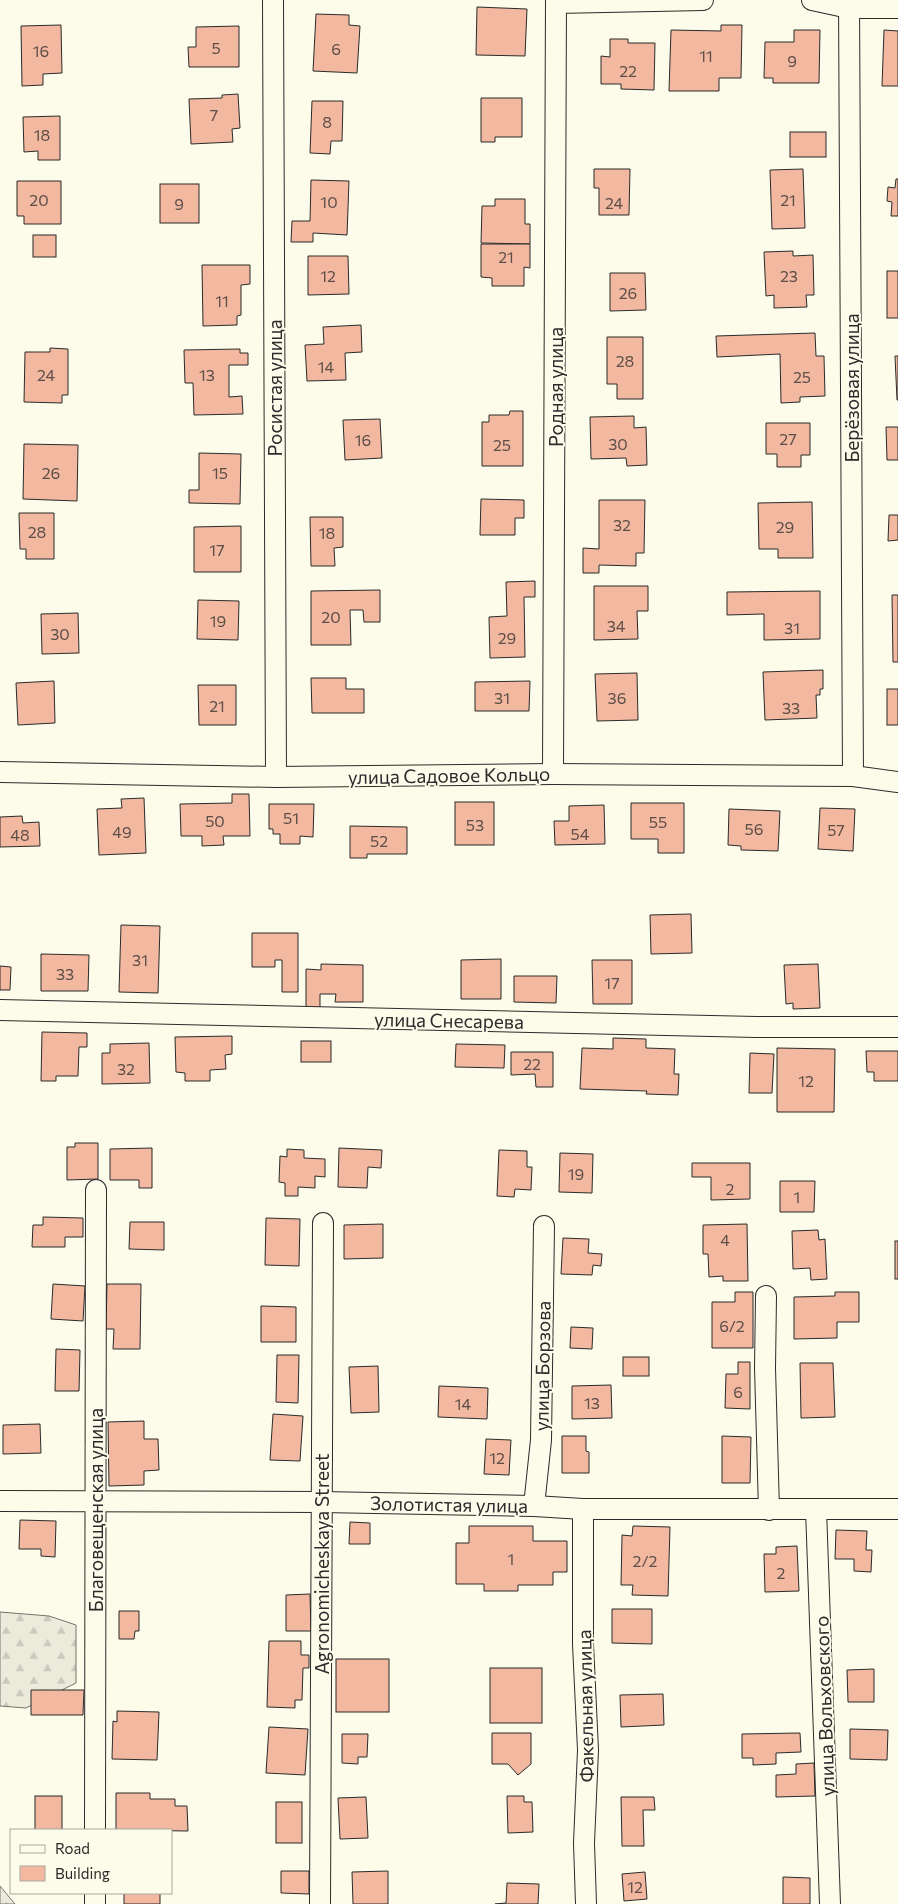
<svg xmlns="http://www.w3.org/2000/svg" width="898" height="1904" font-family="Commissioner,sans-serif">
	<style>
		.forest { fill: url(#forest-firs); stroke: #74746e }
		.building { fill: #f2b8a0; stroke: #2b2b2b }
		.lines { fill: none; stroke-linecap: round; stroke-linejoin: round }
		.street-casing { stroke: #2b2b2b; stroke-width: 22 }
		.street { stroke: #fdfbea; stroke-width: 20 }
		.labels { text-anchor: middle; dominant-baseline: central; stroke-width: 4; stroke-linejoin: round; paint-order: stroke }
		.number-label { font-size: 16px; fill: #5d4e48 }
		.street-label { font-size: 19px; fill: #2b2b2b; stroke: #fdfbea }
	</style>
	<defs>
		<pattern id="forest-firs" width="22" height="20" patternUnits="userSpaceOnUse" patternTransform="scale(1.25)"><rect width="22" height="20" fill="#ecebdb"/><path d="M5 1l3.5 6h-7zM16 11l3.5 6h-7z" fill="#cbcabc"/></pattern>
	</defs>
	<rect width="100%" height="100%" fill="#fdfbea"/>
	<g class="forest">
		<path d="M0 1612 49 1616 76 1625V1683L26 1708 0 1706Z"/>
		<path d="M0 1886 15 1904H0Z"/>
	</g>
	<g class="building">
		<path d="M477 7 527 9 525 56 476 55Z"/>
		<path d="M316 14 349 15V25L360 26 357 73 313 71Z"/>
		<path d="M61 25 62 73 43 74V85L22 86 21 26Z"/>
		<path d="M721 25H742L741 78H719V91H669L671 30 721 31Z"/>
		<path d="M239 26V67H189L188 47H196V27Z"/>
		<path d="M794 30H820L819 83H773V78H764L765 42H794Z"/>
		<path d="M884 30 898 31V86H882Z"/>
		<path d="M610 39H628V43H655L654 90 621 89V84H601V56L610 57Z"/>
		<path d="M238 94 240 128 232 129 233 142 191 144 189 99 222 98V95Z"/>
		<path d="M481 98H522V137H495V142H481Z"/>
		<path d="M312 101H343L342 141H331L330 154 310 153Z"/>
		<path d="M60 116V160H38V151L24 152 23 117Z"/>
		<rect x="790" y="132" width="36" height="25"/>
		<path d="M594 169H630L629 215H599V188H594Z"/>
		<path d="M803 169 805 228 772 229 770 170Z"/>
		<path d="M896 179H898V216H891L892 202 887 201 888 187 895 188Z"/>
		<path d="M311 180 349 181 347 235 313 233V242H291L292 221H310Z"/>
		<path d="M17 181H61V224H24V216H17Z"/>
		<rect x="160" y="184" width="39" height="39"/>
		<path d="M495 199H525V224H530V244L481 243 482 206H495Z"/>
		<rect x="33" y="235" width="23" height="22"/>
		<path d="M481 244H530V268L524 267V286H492V278L481 277Z"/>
		<path d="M793 251V256L813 255 814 295H806L807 307 774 308V295L766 296 764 252Z"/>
		<path d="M308 256H348L349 294 308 295Z"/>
		<path d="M202 265H250V284L241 285V315L237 316V325L203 326Z"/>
		<rect x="887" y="271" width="11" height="47"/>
		<path d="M610 273H645L646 310 610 311Z"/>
		<path d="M361 325 362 352 345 353 346 380 307 381 305 345 324 344 323 327Z"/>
		<path d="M815 333 816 356H824L825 396 800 397V402L781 403 780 354 717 357 716 336Z"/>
		<path d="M607 337H643V399H617V384H607Z"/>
		<path d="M50 348 68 349V395H62V403L24 402 25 352H50Z"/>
		<path d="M240 349V353H248V365H229V397L242 396 243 414 194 415 193 383H185L184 350Z"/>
		<path d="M895 356H898V400H897Z"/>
		<path d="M510 411H523V466H482V422H489V415H509Z"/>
		<path d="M634 416V428L646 427 647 465 627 466 626 458 591 459 590 417Z"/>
		<path d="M380 419 382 458 345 460 343 420Z"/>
		<path d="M766 423H810V455H801V467H777V454H766Z"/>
		<path d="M886 427H898V460H887Z"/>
		<path d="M24 444 78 445 77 501 23 499Z"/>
		<path d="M199 453 241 454 240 504 189 503V490H199Z"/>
		<path d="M481 499 524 500V518H515V535H480Z"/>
		<path d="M599 500H645L644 553H636V566L599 565V573H583V548L599 549Z"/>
		<path d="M812 502 813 558H778V549H759L758 503Z"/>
		<path d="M19 513H54V559H26V549H20Z"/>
		<path d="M889 515H898V540L888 541Z"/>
		<path d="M310 517H343V547L334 548 335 566H311Z"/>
		<path d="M241 526V572H194V527Z"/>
		<path d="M535 581V597H524L525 657 490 658 489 617 507 616 506 582Z"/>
		<path d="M594 586H648V611H637L638 639 594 640Z"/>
		<path d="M380 590V622H364L363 610H350L351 645H311V591Z"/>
		<path d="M820 591V639L764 640V614L727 615V592Z"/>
		<path d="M892 595H898V662H893Z"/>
		<path d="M198 600 239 601 238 640 197 639Z"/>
		<path d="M78 613 79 653 42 654 41 614Z"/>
		<path d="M823 670V689H820V695H816L817 718 765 720 763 672Z"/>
		<path d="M637 673 638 720 597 721 595 674Z"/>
		<path d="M311 678H346V689H364V713H312Z"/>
		<path d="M54 681 55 723 18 725 16 683Z"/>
		<path d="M530 681 529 711H475V682Z"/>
		<path d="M198 685H236V725H199Z"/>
		<rect x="887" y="689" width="11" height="36"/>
		<path d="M232 794H249L250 836H223L224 845 202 846V836H181L180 804 232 803Z"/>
		<path d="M144 798 146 853 99 855 97 809 122 808 121 799Z"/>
		<rect x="455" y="802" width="39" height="43"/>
		<path d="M631 803H684V853H658V839H631Z"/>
		<path d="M269 804H314L313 837 300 836V844H280V834H273V829H269Z"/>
		<path d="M604 805 605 844 555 845 554 821H569V806Z"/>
		<path d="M820 808 855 809 853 851 818 849Z"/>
		<path d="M729 809 780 811 778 851 741 850V846L728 845Z"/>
		<path d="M22 816 23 823 39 822 40 846 0 847V817Z"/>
		<path d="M350 826 407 827V854H367V858H350Z"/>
		<path d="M691 914 692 953 651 954 650 915Z"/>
		<path d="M121 925 160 926 158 993 119 992Z"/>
		<path d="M252 933H298V992H282V960H275V967H252Z"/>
		<path d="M41 954 89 955 88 991H41Z"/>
		<path d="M501 959V999H461V960Z"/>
		<path d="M592 960H632V1004H593Z"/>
		<path d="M321 964 363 965V1002H335L336 994H320V1008H306V969L321 970Z"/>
		<path d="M818 964 820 1008 793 1009V1003L786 1004 784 965Z"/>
		<path d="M0 966 11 967 10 990H0Z"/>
		<path d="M514 976H557L556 1003 514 1002Z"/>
		<path d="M42 1032 87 1033V1047H79L78 1076H56V1081H41Z"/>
		<path d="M232 1036V1054L225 1055 226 1069 210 1070V1081H185V1073L176 1072 175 1037Z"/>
		<path d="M613 1038 646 1039V1048L675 1049 674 1074H679L678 1095 646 1094 647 1091 580 1089 582 1048 613 1049Z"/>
		<rect x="301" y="1041" width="30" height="21"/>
		<path d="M149 1043 150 1083 102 1084V1053H110V1044Z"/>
		<path d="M456 1044 505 1045 504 1068 455 1067Z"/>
		<path d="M777 1048 835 1049 834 1112H777Z"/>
		<path d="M866 1051H898V1081H874V1072H867Z"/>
		<path d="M511 1052H553V1087H536L535 1074 511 1075Z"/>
		<path d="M750 1053 774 1054 772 1093H749Z"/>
		<path d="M75 1143H98V1179L67 1180V1147H75Z"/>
		<path d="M152 1148V1188H139V1180H110V1149Z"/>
		<path d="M339 1148 382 1150 381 1168 368 1167 367 1188 338 1187Z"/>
		<path d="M287 1149 304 1150V1158L325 1159V1177L315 1176V1188L298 1187V1196H285V1183L279 1182 280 1156 287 1157Z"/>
		<path d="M499 1150 527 1151V1167H532L531 1190 515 1189 514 1197 497 1196Z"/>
		<path d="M560 1153 593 1154 592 1193 559 1192Z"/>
		<path d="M692 1163H750V1199L711 1200V1177H692Z"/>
		<path d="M780 1181H815L814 1212H780Z"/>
		<path d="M43 1217 83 1218V1237H65V1247H32L33 1225H43Z"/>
		<path d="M266 1218 300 1219 299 1266 265 1265Z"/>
		<path d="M130 1222H164V1250L129 1249Z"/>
		<path d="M383 1224V1258L344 1259V1225Z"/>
		<path d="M747 1224 748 1281H723V1276L709 1277 708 1254H703V1225Z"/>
		<path d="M818 1230 819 1240 825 1239 827 1279 811 1280 810 1268 793 1269 792 1231Z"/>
		<path d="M563 1238 589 1239 588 1253 602 1254 601 1266 593 1265 592 1275 561 1274Z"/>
		<rect x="895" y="1241" width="3" height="38"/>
		<path d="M53 1284 85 1286 83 1321 51 1319Z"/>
		<path d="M107 1284H141L140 1349H113L114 1329H106Z"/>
		<path d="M735 1292H753V1348H712V1302H735Z"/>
		<path d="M835 1292H859V1322H837V1338L794 1339V1297L835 1296Z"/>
		<path d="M261 1306 296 1307V1342H261Z"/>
		<path d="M571 1327 593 1328 592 1349 570 1348Z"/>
		<path d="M56 1349 80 1350 79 1391H55Z"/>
		<path d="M277 1355H299L298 1403 276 1402Z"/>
		<rect x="623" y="1357" width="26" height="19"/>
		<path d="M738 1362H750V1409L725 1408 726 1374H738Z"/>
		<path d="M800 1363H833L835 1417 801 1418Z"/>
		<path d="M378 1366 379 1412 351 1413 349 1367Z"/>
		<path d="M611 1385 612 1418 572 1419V1386Z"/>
		<path d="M439 1386 488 1388 487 1419 438 1417Z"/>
		<path d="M273 1414 303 1416 300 1461 270 1460Z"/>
		<path d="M144 1421V1439H158L159 1470 144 1471V1485L109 1486 108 1422Z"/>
		<path d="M40 1424 41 1453 3 1454V1425Z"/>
		<path d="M562 1436H586V1451L589 1452V1473H562Z"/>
		<path d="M722 1436 751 1437 750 1483H722Z"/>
		<path d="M486 1439 511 1440 509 1475 484 1474Z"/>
		<path d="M20 1520 56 1521 55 1557 41 1556V1549H19Z"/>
		<path d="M350 1522 370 1523V1544H349Z"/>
		<path d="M469 1526H533V1541H567V1572H553V1585H518V1591H484V1584H456V1543H469Z"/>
		<path d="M633 1526 670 1527 668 1596 632 1595 633 1585H621L622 1535 632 1536Z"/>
		<path d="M836 1530 867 1531 866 1550H872L871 1572 854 1571V1559H835Z"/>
		<path d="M797 1546 799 1591 765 1592 764 1554H776V1547Z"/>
		<path d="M310 1594 311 1631H286V1595Z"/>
		<path d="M612 1609H652V1644L612 1643Z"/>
		<path d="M119 1611H139V1631H135L134 1639H119Z"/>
		<path d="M269 1641H301V1655H309V1668H303L302 1700H295V1708L267 1707Z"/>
		<rect x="336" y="1659" width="53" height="53"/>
		<rect x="490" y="1668" width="52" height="55"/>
		<path d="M874 1669V1702H848L847 1670Z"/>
		<path d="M31 1690H84L83 1715H31Z"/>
		<path d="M663 1694 664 1725 621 1727 620 1695Z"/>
		<path d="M117 1711 159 1712 157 1760 112 1759 113 1721 117 1722Z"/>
		<path d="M269 1727 308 1729 305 1775 266 1773Z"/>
		<path d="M850 1729 888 1730 887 1760 850 1759Z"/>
		<path d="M492 1733H531V1764L518 1775 508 1764H492Z"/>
		<path d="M800 1733 801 1752 776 1753V1764L753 1765V1758H742V1734Z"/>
		<path d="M342 1734H368L367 1757H358V1764L342 1763Z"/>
		<path d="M814 1763 815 1796 776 1797V1775L796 1774V1764Z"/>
		<path d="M116 1793H150V1799H175V1806H187L188 1831 116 1830Z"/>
		<rect x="35" y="1796" width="27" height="34"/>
		<path d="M507 1796H524V1802H532L533 1832 508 1833Z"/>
		<path d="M366 1797 368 1838 340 1839 338 1798Z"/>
		<path d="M621 1797H654L655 1810H643L644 1846H622Z"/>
		<rect x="276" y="1802" width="26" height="41"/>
		<path d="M281 1871H309V1894L281 1893Z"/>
		<path d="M388 1871V1904H353L352 1872Z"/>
		<path d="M645 1872 647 1899 624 1901 622 1874Z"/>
		<path d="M783 1877 810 1878V1904H783Z"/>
		<path d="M507 1883 539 1884 538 1904H495L506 1903Z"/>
		<rect x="124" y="1893" width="36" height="11"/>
	</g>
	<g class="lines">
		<g class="street-casing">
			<g id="street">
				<path d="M273 0 276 777"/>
				<path d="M812 0 849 8H898"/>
				<path d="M849 0 853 776"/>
				<path d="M556 3 703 0"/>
				<path d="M0 772 276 777 553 774 853 776 898 782"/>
				<path d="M553 774 556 0"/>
				<path d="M0 1010 756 1027H898"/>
				<path d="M766 1296 765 1368 769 1510"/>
				<path d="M0 1501 321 1502 534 1506 583 1509H898"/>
				<path d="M534 1506 541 1440 544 1226"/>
				<path d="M583 1509V1644L588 1750 584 1843 586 1904"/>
				<path d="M816 1509 830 1904"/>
				<path d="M95 1830 96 1190"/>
				<path d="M95 1893V1904"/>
				<path d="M320 1904 323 1223"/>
			</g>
		</g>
		<use href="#street" class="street"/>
	</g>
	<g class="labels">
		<g class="number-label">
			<text x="216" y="47">5</text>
			<text x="336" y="48">6</text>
			<text x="41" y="50">16</text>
			<text x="706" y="55">11</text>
			<text x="792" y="60">9</text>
			<text x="628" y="70">22</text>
			<text x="214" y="114">7</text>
			<text x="327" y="121">8</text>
			<text x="42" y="134">18</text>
			<text x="39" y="199">20</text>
			<text x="788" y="199">21</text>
			<text x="329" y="201">10</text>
			<text x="614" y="202">24</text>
			<text x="179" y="203">9</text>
			<text x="506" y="256">21</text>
			<text x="328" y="275">12</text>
			<text x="789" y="275">23</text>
			<text x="628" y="292">26</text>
			<text x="222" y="300">11</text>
			<text x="625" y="360">28</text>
			<text x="326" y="366">14</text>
			<text x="46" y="374">24</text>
			<text x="207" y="374">13</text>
			<text x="802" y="376">25</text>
			<text x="788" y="438">27</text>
			<text x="363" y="439">16</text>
			<text x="618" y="443">30</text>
			<text x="502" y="444">25</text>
			<text x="51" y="472">26</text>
			<text x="220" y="472">15</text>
			<text x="622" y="524">32</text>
			<text x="785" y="526">29</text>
			<text x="37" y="531">28</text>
			<text x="327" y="532">18</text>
			<text x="217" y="549">17</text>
			<text x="331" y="616">20</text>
			<text x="218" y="620">19</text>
			<text x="616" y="625">34</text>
			<text x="792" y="627">31</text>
			<text x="60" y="633">30</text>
			<text x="507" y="637">29</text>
			<text x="502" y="697">31</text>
			<text x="617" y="697">36</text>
			<text x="217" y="705">21</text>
			<text x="791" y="707">33</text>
			<text x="291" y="817">51</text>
			<text x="215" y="820">50</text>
			<text x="658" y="821">55</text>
			<text x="475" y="824">53</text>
			<text x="754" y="828">56</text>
			<text x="836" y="829">57</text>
			<text x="122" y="831">49</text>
			<text x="580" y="833">54</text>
			<text x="20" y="834">48</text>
			<text x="379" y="840">52</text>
			<text x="140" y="959">31</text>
			<text x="65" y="973">33</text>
			<text x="612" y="982">17</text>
			<text x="532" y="1063">22</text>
			<text x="126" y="1068">32</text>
			<text x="806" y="1080">12</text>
			<text x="576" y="1173">19</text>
			<text x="730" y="1188">2</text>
			<text x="797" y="1196">1</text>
			<text x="725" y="1239">4</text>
			<text x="732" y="1325">6/2</text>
			<text x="738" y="1391">6</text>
			<text x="592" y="1402">13</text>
			<text x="463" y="1403">14</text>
			<text x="497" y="1457">12</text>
			<text x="511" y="1558">1</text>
			<text x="645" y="1560">2/2</text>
			<text x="781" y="1572">2</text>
			<text x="635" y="1886">12</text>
		</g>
		<g class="street-label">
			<text transform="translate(555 387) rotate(-90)">Родная улица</text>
			<text transform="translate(274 388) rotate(-90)">Росистая улица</text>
			<text transform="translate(851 388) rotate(-90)">Берёзовая улица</text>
			<text transform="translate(449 775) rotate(-1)">улица Садовое Кольцо</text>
			<text transform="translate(449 1020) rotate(1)">улица Снесарева</text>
			<text transform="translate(542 1366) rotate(-89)">улица Борзова</text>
			<text transform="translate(449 1504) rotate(1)">Золотистая улица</text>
			<text transform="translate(95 1510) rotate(-90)">Благовещенская улица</text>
			<text transform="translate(321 1564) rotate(-90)">Agronomicheskaya Street</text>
			<text transform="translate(585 1706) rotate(-91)">Факельная улица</text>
			<text transform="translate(824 1706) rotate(-92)">улица Вольховского</text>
		</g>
	</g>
	<rect x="10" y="1829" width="162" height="65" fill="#fdfbea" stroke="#a9a89e"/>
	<rect x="20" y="1845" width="25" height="8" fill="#fdfbea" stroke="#a9a89e"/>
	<text x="55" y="1854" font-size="15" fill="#2b2b2b">Road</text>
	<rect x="20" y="1866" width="25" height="15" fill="#f2b8a0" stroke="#a9a89e"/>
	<text x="55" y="1879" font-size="15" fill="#2b2b2b">Building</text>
</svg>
